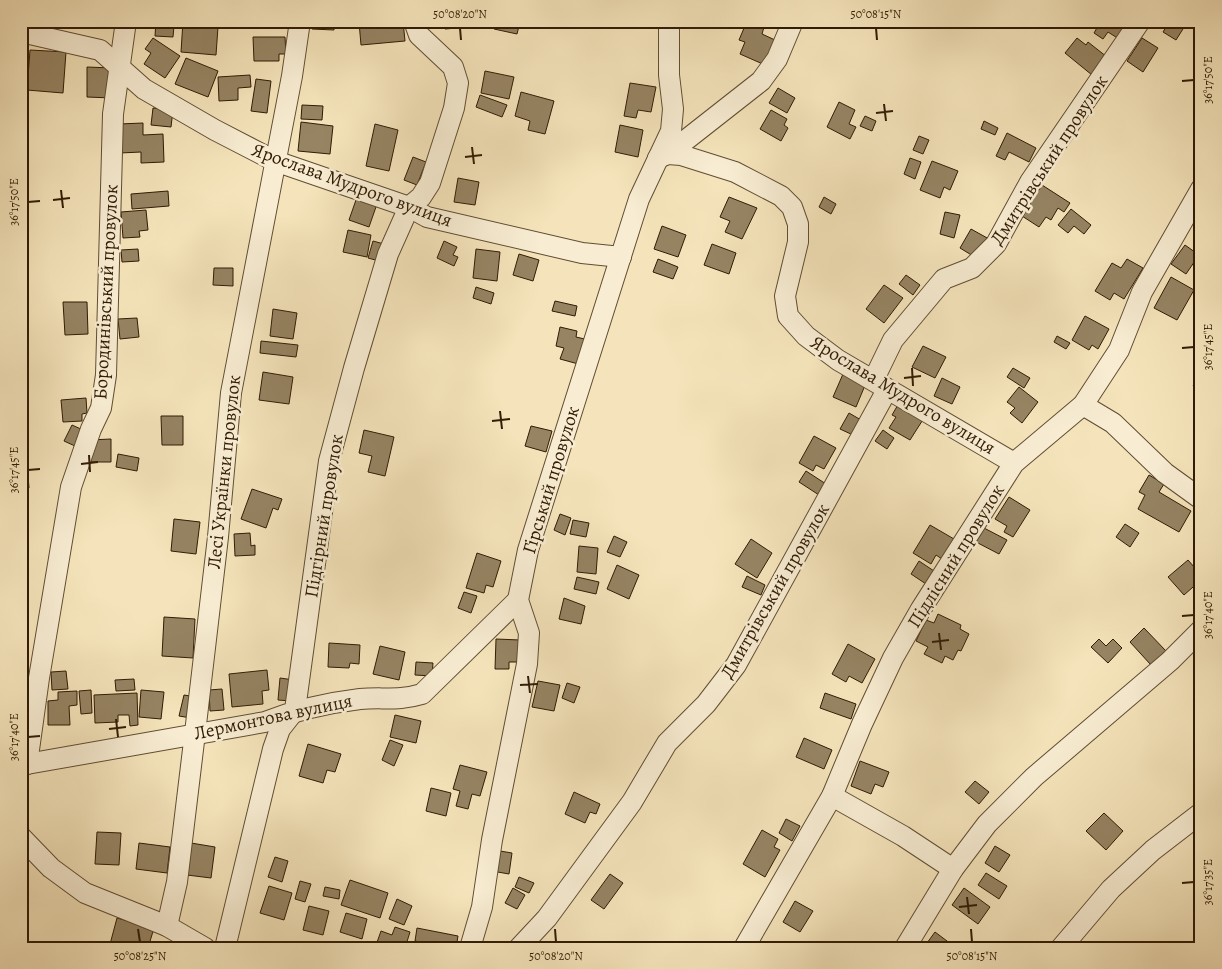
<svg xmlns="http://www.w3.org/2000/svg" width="1222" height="969" font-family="Alegreya,serif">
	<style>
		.building { fill: #968463; stroke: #301b04 }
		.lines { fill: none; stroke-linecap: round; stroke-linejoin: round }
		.minor-casing { stroke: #614d32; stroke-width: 22 }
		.minor { stroke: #f8edd3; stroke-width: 20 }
		.ticks { fill: none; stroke: #301b04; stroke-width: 2 }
		.labels { text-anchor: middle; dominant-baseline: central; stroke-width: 5; stroke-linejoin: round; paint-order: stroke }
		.street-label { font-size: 19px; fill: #301b04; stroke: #f8edd3 }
		.neatline { fill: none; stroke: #301b04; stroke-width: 2 }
		.ticks-label { font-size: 12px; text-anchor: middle; fill: #301b04 }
	</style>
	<rect width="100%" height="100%" fill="#f5e4bb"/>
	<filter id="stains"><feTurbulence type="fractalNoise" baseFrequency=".004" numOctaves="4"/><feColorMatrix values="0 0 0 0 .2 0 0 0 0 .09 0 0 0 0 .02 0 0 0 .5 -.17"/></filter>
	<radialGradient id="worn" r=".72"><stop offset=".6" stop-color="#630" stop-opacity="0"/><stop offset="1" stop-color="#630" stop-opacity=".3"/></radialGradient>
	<g class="building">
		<path d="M156 21H166V26H174L173 37 155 36Z"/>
		<path d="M183 21H195V25L218 27 216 55 181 52Z"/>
		<path d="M312 21H334V30L312 29Z"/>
		<path d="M403 21 405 41 361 45 359 22Z"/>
		<path d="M444 21H469L470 27 445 29Z"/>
		<path d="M496 21H527L526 24 520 22 517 34 494 29Z"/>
		<path d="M747 21 764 27 762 34 775 40 765 65 740 54 745 42 739 40Z"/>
		<path d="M1101 21H1130L1119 39 1108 32 1103 39 1094 33Z"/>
		<path d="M1158 21H1188L1176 40 1163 32 1166 27Z"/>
		<path d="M253 37H285L286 54H279V61H254Z"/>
		<path d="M153 38 180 56 165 78 144 64 151 53 145 49Z"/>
		<path d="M1077 38 1086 45 1088 42 1107 57 1092 75 1065 53Z"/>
		<path d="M1142 38 1158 48 1143 72 1127 61Z"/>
		<path d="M30 50 66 52 63 93 27 90Z"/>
		<path d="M186 58 218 71 208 97 175 84Z"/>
		<path d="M87 67 112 68V98L87 97Z"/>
		<path d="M485 71 514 77 509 99 481 93Z"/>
		<path d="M250 75 251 87 238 88V100L219 101 218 77Z"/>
		<path d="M256 79 271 81 267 113 251 111Z"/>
		<path d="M630 83 656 87 651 112 638 110 636 118 624 116Z"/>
		<path d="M778 88 795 98 787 113 769 103Z"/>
		<path d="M521 92 554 101 545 134 528 130 530 121 515 116Z"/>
		<path d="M480 95 507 105 502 117 476 107Z"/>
		<path d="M839 102 855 110 849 124 856 127 850 139 827 127Z"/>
		<path d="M302 105 323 106 322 120 301 119Z"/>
		<path d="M153 108 173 110 171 127 151 125Z"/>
		<path d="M771 110 787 119 784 125 788 128 781 141 760 129Z"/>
		<path d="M865 116 876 121 872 131 860 126Z"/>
		<path d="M984 121 998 128 995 135 981 129Z"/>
		<path d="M301 122 333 126 330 154 298 151Z"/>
		<path d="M143 123V135L163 134 164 162 141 163V152L120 153 119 124Z"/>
		<path d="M375 124 398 130 389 171 366 166Z"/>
		<path d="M620 125 643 130 638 157 615 152Z"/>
		<path d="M1007 133 1036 148 1029 162 1009 152 1005 160 996 156Z"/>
		<path d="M919 136 929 140 923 154 913 150Z"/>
		<path d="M413 157 426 162 417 185 404 180Z"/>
		<path d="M910 158 921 162 915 179 904 174Z"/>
		<path d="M932 161 958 171 950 190 944 187 940 198 920 190Z"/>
		<path d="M458 178 479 182 475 205 454 202Z"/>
		<path d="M1042 185 1070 203 1064 212 1058 208 1051 220 1046 217 1039 227 1022 216Z"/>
		<path d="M168 191 169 206 132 209 131 194Z"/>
		<path d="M357 197 377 204 369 227 349 220Z"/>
		<path d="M729 197 757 208 742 239 725 232 730 221 720 217Z"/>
		<path d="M824 197 836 204 831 214 819 207Z"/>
		<path d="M1071 209 1091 225 1084 234 1074 226 1068 233 1058 225Z"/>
		<path d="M146 210 148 230 139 231 140 237 123 238 121 212Z"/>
		<path d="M945 212 960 215 954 238 940 234Z"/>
		<path d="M662 226 686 235 678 257 654 249Z"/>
		<path d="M971 229 989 239 978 259 960 248Z"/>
		<path d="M348 230 371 235 367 257 343 252Z"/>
		<path d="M373 241 384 244 379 261 368 258Z"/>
		<path d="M444 241 457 247 453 255 458 257 454 266 437 258Z"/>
		<path d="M712 244 736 253 729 274 704 265Z"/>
		<path d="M1185 245 1199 255 1186 274 1171 264Z"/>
		<path d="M138 249 139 261 122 262 121 250Z"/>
		<path d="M476 249 500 252 497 281 473 278Z"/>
		<path d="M519 254 539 260 533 281 513 275Z"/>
		<path d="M658 259 678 267 673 279 653 272Z"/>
		<path d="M1127 259 1143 268 1124 299 1114 293 1110 300 1095 291 1112 263 1121 268Z"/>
		<path d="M214 268H233V286L213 285Z"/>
		<path d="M906 275 920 285 913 295 899 284Z"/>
		<path d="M1171 277 1194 290 1177 320 1154 308Z"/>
		<path d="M884 285 903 298 884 323 866 309Z"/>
		<path d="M476 287 494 293 491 304 473 298Z"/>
		<path d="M555 301 577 306 575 316 552 311Z"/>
		<path d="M63 302H87L88 334 65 335Z"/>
		<path d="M273 309 297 313 293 339 270 336Z"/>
		<path d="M1085 316 1109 329 1098 349 1092 345 1089 350 1072 340Z"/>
		<path d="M137 318 139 337 120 339 118 319Z"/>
		<path d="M560 327 577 331 576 337 589 340 582 365 560 359 564 348 556 346Z"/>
		<path d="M1057 336 1070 343 1066 349 1054 342Z"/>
		<path d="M261 341 298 345 296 357 260 353Z"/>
		<path d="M923 346 946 357 935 378 912 367Z"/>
		<path d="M1013 368 1030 378 1024 388 1007 377Z"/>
		<path d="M263 372 293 377 289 404 259 400Z"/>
		<path d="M1201 373V391L1193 386Z"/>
		<path d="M843 374 866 383 856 407 833 397Z"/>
		<path d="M942 378 960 387 952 404 934 396Z"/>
		<path d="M1019 387 1038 402 1022 423 1010 413 1015 408 1007 402Z"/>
		<path d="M86 398 87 413 82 414V421L63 422 61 400Z"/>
		<path d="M899 403 924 418 910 440 889 428 896 417 892 415Z"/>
		<path d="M849 413 861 420 853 435 840 429Z"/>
		<path d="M161 416H183V445H162Z"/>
		<path d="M72 425 83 430 75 446 64 441Z"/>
		<path d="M531 426 552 431 546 452 525 446Z"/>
		<path d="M364 430 394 437 385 476 368 472 372 456 359 453Z"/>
		<path d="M883 430 894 438 887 449 875 441Z"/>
		<path d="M814 436 836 448 824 469 816 465 813 471 799 463Z"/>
		<path d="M111 439V462H91L90 440Z"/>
		<path d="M118 454 139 458 137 471 116 467Z"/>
		<path d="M806 471 826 484 819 495 799 482Z"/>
		<path d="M1149 475 1164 484 1159 492 1191 511 1179 532 1138 509 1145 495 1139 492Z"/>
		<path d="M21 476H28L29 488H21Z"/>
		<path d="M252 489 282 499 278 510 273 508 266 528 241 519Z"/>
		<path d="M1009 497 1030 510 1013 537 1004 532 1007 526 995 519Z"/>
		<path d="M560 514 571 518 565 535 554 530Z"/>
		<path d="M174 519 200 522 196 554 171 551Z"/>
		<path d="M573 520 589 523 586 537 570 534Z"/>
		<path d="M1125 524 1139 533 1130 547 1116 537Z"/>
		<path d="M930 525 954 539 942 559 936 555 931 564 913 553Z"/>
		<path d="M984 528 1007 540 999 554 976 542Z"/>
		<path d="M250 533 251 546 255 545V555L235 556 234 534Z"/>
		<path d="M614 536 627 542 620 557 607 552Z"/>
		<path d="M751 539 772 553 757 578 735 564Z"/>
		<path d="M579 546 598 548 596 574 577 572Z"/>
		<path d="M477 553 501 561 493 587 486 585 484 593 466 588Z"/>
		<path d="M1188 560 1201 575V580L1184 595 1168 577Z"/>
		<path d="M919 561 937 573 929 586 911 574Z"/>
		<path d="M617 565 639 575 629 599 607 589Z"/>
		<path d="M747 576 765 585 761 595 742 587Z"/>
		<path d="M577 577 599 582 596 594 574 589Z"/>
		<path d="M464 592 477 596 471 613 458 608Z"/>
		<path d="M564 598 585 606 581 624 559 619Z"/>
		<path d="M938 614 961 625 960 629 969 634 961 651 958 650 953 660 945 656 942 663 924 654 928 647 916 641 926 620 934 623Z"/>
		<path d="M164 617 195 619 193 658 162 656Z"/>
		<path d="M1144 628 1166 651 1151 665 1130 642Z"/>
		<path d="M496 639 520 640 519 662H509V669H495Z"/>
		<path d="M1099 639 1106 646 1113 639 1122 648 1108 663 1091 647Z"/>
		<path d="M329 643 360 645 359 664 350 663 349 668 328 667Z"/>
		<path d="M848 644 875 659 862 683 849 676 846 682 832 674Z"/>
		<path d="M380 646 405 652 399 680 373 674Z"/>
		<path d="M416 662 433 663 432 676 415 675Z"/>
		<path d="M267 670 269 690 262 691 263 704 232 707 229 674Z"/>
		<path d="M66 671 68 689 52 690 51 672Z"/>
		<path d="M280 678 294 680 291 701 278 700Z"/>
		<path d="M134 679 135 690 116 691 115 680Z"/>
		<path d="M538 681 560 685 554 711 532 707Z"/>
		<path d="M567 683 580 687 574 703 562 698Z"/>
		<path d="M222 689 224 710 210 711 209 690Z"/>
		<path d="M91 690 92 713 81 714 79 691Z"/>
		<path d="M141 690 164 692 161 719 139 717Z"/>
		<path d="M77 691V705L69 706 70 725H48V701L58 700V692Z"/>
		<path d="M137 693 138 725 130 726 129 715H118V722L95 723 94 695Z"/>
		<path d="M825 693 856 704 851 719 820 708Z"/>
		<path d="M184 695 196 697 191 718 179 716Z"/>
		<path d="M395 715 421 721 416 743 390 737Z"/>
		<path d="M804 738 832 750 824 769 796 757Z"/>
		<path d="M390 740 403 745 394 766 382 760Z"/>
		<path d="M308 744 341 754 335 772 327 770 323 783 299 776Z"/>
		<path d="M860 761 889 772 883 787 875 784 871 794 851 786Z"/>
		<path d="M460 765 487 772 480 796 472 794 468 809 456 806 460 791 453 789Z"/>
		<path d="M975 781 989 792 979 804 965 792Z"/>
		<path d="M431 788 451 793 446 816 426 811Z"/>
		<path d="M574 792 600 804 596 814 590 812 585 823 565 814Z"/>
		<path d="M1104 813 1123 831 1106 850 1086 831Z"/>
		<path d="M786 819 800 826 792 841 779 833Z"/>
		<path d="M762 830 778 839 774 847 780 850 765 877 743 864Z"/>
		<path d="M97 832 121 833 119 865 95 864Z"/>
		<path d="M139 843 170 847 167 873 136 869Z"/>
		<path d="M191 843 215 847 211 878 187 875Z"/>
		<path d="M995 846 1010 855 999 872 985 863Z"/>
		<path d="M494 850 512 853 509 874 492 871Z"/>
		<path d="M275 857 288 861 282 882 268 877Z"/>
		<path d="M986 873 1007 886 999 899 978 885Z"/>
		<path d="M610 874 623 883 604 909 591 900Z"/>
		<path d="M519 877 534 883 529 893 515 887Z"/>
		<path d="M350 880 388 893 380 918 341 905Z"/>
		<path d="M300 881 311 884 305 902 295 899Z"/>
		<path d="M269 886 292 893 284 920 260 913Z"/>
		<path d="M325 887 340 890 339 899 323 896Z"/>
		<path d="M513 888 525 895 517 909 505 903Z"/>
		<path d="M964 888 990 907 978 924 952 905Z"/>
		<path d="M397 899 412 906 404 925 389 919Z"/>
		<path d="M795 901 813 911 800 932 783 922Z"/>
		<path d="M309 906 329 911 323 935 303 930Z"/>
		<path d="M346 913 367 919 362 939 340 932Z"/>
		<path d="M117 918 154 928 148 948H109Z"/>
		<path d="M395 927 410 932 405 948H375L381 931 392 935Z"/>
		<path d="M417 928 458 936 456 948H424L425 943 415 941Z"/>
		<path d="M935 932 951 944 949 948H933L927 943Z"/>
	</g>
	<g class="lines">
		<g class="minor-casing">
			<g id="minor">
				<path d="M21 32 100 50 144 89 215 130 275 161 409 207 427 217 582 253 621 257"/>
				<path d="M668 154 761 81 777 59 793 21"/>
				<path d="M658 158 668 154 681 155 735 172 781 196 792 207 798 224V242L785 296 788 316 806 336 838 360 1014 463"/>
				<path d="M874 379 893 340 944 279 972 268 996 244 1030 182 1140 21"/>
				<path d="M1083 405 1113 423 1165 473 1201 499"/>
				<path d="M27 764 39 678 71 487 91 429 101 408 106 375 113 114 126 21"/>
				<path d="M21 765 265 722C296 710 327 703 360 699 382 697 399 701 422 694L518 600"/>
				<path d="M832 796 903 836 953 869"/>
				<path d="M21 837 51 868 85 893 167 926 205 948"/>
				<path d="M167 926 177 882 195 733 218 537 231 393 292 76 300 21"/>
				<path d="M225 948 273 749 280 729 295 710 329 461 354 368 388 254 409 207 421 197 430 183 454 108 458 83 453 67 419 35 414 21"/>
				<path d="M470 948 482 907 492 840 527 664 529 633 518 600 528 550 639 199 671 131 673 109 669 75V21"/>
				<path d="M519 948 547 918 632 802 667 743 706 704 736 665 887 390"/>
				<path d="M744 948 832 796 862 724 893 658 921 609 1014 463 1083 405 1119 350 1142 292 1201 189"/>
				<path d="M905 948 953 869 987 824 1034 777 1170 661 1201 630"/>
				<path d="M1061 948 1111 889 1153 850 1201 813"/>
			</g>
		</g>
		<use href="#minor" class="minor"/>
	</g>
	<path class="ticks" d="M460 28 461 40M876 28 877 40M1182 81 1194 80M884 104 886 121M876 113 893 111M472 147 474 164M465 157 482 155M61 190 63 208M53 200 70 198M28 202 40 201M1182 348 1194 347M912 368 913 386M904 378 921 376M500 411 502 429M492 421 510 419M89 455 90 472M81 464 98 462M28 470 40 469M1182 616 1194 615M939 633 941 650M932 642 949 640M528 676 530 693M520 685 538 684M116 719 118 737M109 729 126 727M28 737 40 736M1182 883 1194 882M967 897 969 914M959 907 977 905M138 929 140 942M555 929 556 942M971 929 972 942"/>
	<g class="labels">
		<g class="street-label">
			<text transform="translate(1049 160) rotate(-57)">Дмитрівський провулок</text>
			<text transform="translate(352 185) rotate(20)">Ярослава Мудрого вулиця</text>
			<text transform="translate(106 292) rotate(-87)">Бородинівський провулок</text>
			<text transform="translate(903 395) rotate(31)">Ярослава Мудрого вулиця</text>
			<text transform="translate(224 472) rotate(-84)">Лесі Українки провулок</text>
			<text transform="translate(551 480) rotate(-73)">Гірський провулок</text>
			<text transform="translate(324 516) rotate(-81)">Підгірний провулок</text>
			<text transform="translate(956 556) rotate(-58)">Підлісний провулок</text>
			<text transform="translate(775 591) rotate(-60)">Дмитрівський провулок</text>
			<text transform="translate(273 717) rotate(-12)">Лермонтова вулиця</text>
		</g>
	</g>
	<rect width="1222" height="969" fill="none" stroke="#f5e4bb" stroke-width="55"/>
	<rect x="28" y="28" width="1166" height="914" class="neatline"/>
	<g class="ticks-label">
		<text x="460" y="18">50°08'20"N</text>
		<text x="876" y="18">50°08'15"N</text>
		<text transform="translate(1208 80) rotate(-90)" y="4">36°17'50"E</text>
		<text transform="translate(14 202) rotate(-90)" y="4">36°17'50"E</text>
		<text transform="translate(1208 347) rotate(-90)" y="4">36°17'45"E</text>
		<text transform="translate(14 470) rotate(-90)" y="4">36°17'45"E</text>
		<text transform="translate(1208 615) rotate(-90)" y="4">36°17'40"E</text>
		<text transform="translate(14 737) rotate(-90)" y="4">36°17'40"E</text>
		<text transform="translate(1208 882) rotate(-90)" y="4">36°17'35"E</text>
		<text x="140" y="960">50°08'25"N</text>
		<text x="556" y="960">50°08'20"N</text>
		<text x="972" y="960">50°08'15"N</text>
	</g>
	<rect width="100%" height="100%" filter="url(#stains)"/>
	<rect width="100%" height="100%" fill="url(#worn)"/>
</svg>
